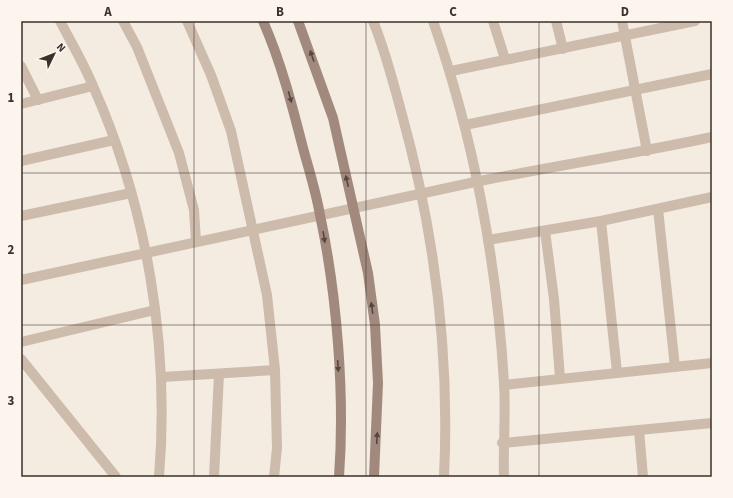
<svg xmlns="http://www.w3.org/2000/svg" width="733" height="498" font-family="'Source Sans 3',sans-serif">
	<style>
		.lines { fill: none; stroke-linecap: round; stroke-linejoin: round }
		.street { stroke: #cdbbac; stroke-width: 10 }
		.secondary { stroke: #a18a7d; stroke-width: 10 }
		.oneway { fill: #544640 }
		.grid { fill: none; stroke: #3b302b; stroke-width: 1; stroke-opacity: 0.55 }
		.neatline { fill: none; stroke: #3b302b; stroke-width: 1.5 }
		.grid-label { font-size: 13px; text-anchor: middle; font-weight: bold; fill: #3b302b }
	</style>
	<rect width="100%" height="100%" fill="#f4ebe1"/>
	<g class="lines">
		<g class="street">
			<path d="M60 21C71 42 84 64 93 86 147 207 170 345 159 477"/>
			<path d="M123 21 137 47 179 153 194 210 196 241"/>
			<path d="M187 21 211 75 231 131 267 295 275 370 277 448 274 477"/>
			<path d="M373 21C385 50 393 81 401 111 434 229 450 354 444 477"/>
			<path d="M433 21C473 135 497 262 504 383 506 414 503 446 504 477"/>
			<path d="M493 21 505 59"/>
			<path d="M556 21 563 49"/>
			<path d="M622 21 647 151"/>
			<path d="M21 66 38 100"/>
			<path d="M451 71 695 21"/>
			<path d="M21 104 93 86"/>
			<path d="M465 125 712 74"/>
			<path d="M21 161 114 140"/>
			<path d="M658 209 675 367"/>
			<path d="M21 216 131 193"/>
			<path d="M601 221 617 372"/>
			<path d="M545 231 554 299 560 378"/>
			<path d="M488 240 601 221 712 197"/>
			<path d="M21 280C172 247 323 214 475 182 554 166 633 154 712 137"/>
			<path d="M21 342 155 310"/>
			<path d="M21 359 116 477"/>
			<path d="M162 377 275 370"/>
			<path d="M504 385 712 363"/>
			<path d="M639 430 643 477"/>
			<path d="M502 443 712 423"/>
			<path d="M214 477 219 374"/>
		</g>
		<g class="secondary">
			<path d="M263 21C281 62 292 105 303 148 309 170 316 192 320 215 337 295 345 395 339 477"/>
			<path d="M298 21 333 118 368 273 375 325 378 383 374 477"/>
		</g>
	</g>
	<defs><path id="oneway-solid" d="M-6-.8H1V-3.2L6.5 0L1 3.2V.8H-6Z"/></defs>
	<g class="oneway">
		<use href="#oneway-solid" transform="translate(312 56) rotate(-109)"/>
		<use href="#oneway-solid" transform="translate(290 97) rotate(74)"/>
		<use href="#oneway-solid" transform="translate(347 181) rotate(-103)"/>
		<use href="#oneway-solid" transform="translate(324 237) rotate(81)"/>
		<use href="#oneway-solid" transform="translate(372 308) rotate(-98)"/>
		<use href="#oneway-solid" transform="translate(338 366) rotate(87)"/>
		<use href="#oneway-solid" transform="translate(377 438) rotate(-87)"/>
	</g>
	<path class="grid" d="M194 21V477M366 21V477M539 21V477M21 173H712M21 325H712"/>
	<rect width="733" height="498" fill="none" stroke="#fbf5ee" stroke-width="44"/>
	<g transform="translate(54 54) rotate(47)" stroke="#fbf5ee" stroke-width="3" paint-order="stroke">
	<path d="M0-3L7 15L0 10L-7 15Z" fill="#3b302b"/>
	<text y="-6" font-size="11" font-weight="bold" text-anchor="middle" fill="#3b302b">N</text>
	</g>
	<rect x="22" y="22" width="689" height="454" class="neatline"/>
	<g class="grid-label">
		<text x="108" y="16">A</text>
		<text x="280" y="16">B</text>
		<text x="453" y="16">C</text>
		<text x="625" y="16">D</text>
		<text x="11" y="102">1</text>
		<text x="11" y="254">2</text>
		<text x="11" y="405">3</text>
	</g>
</svg>
